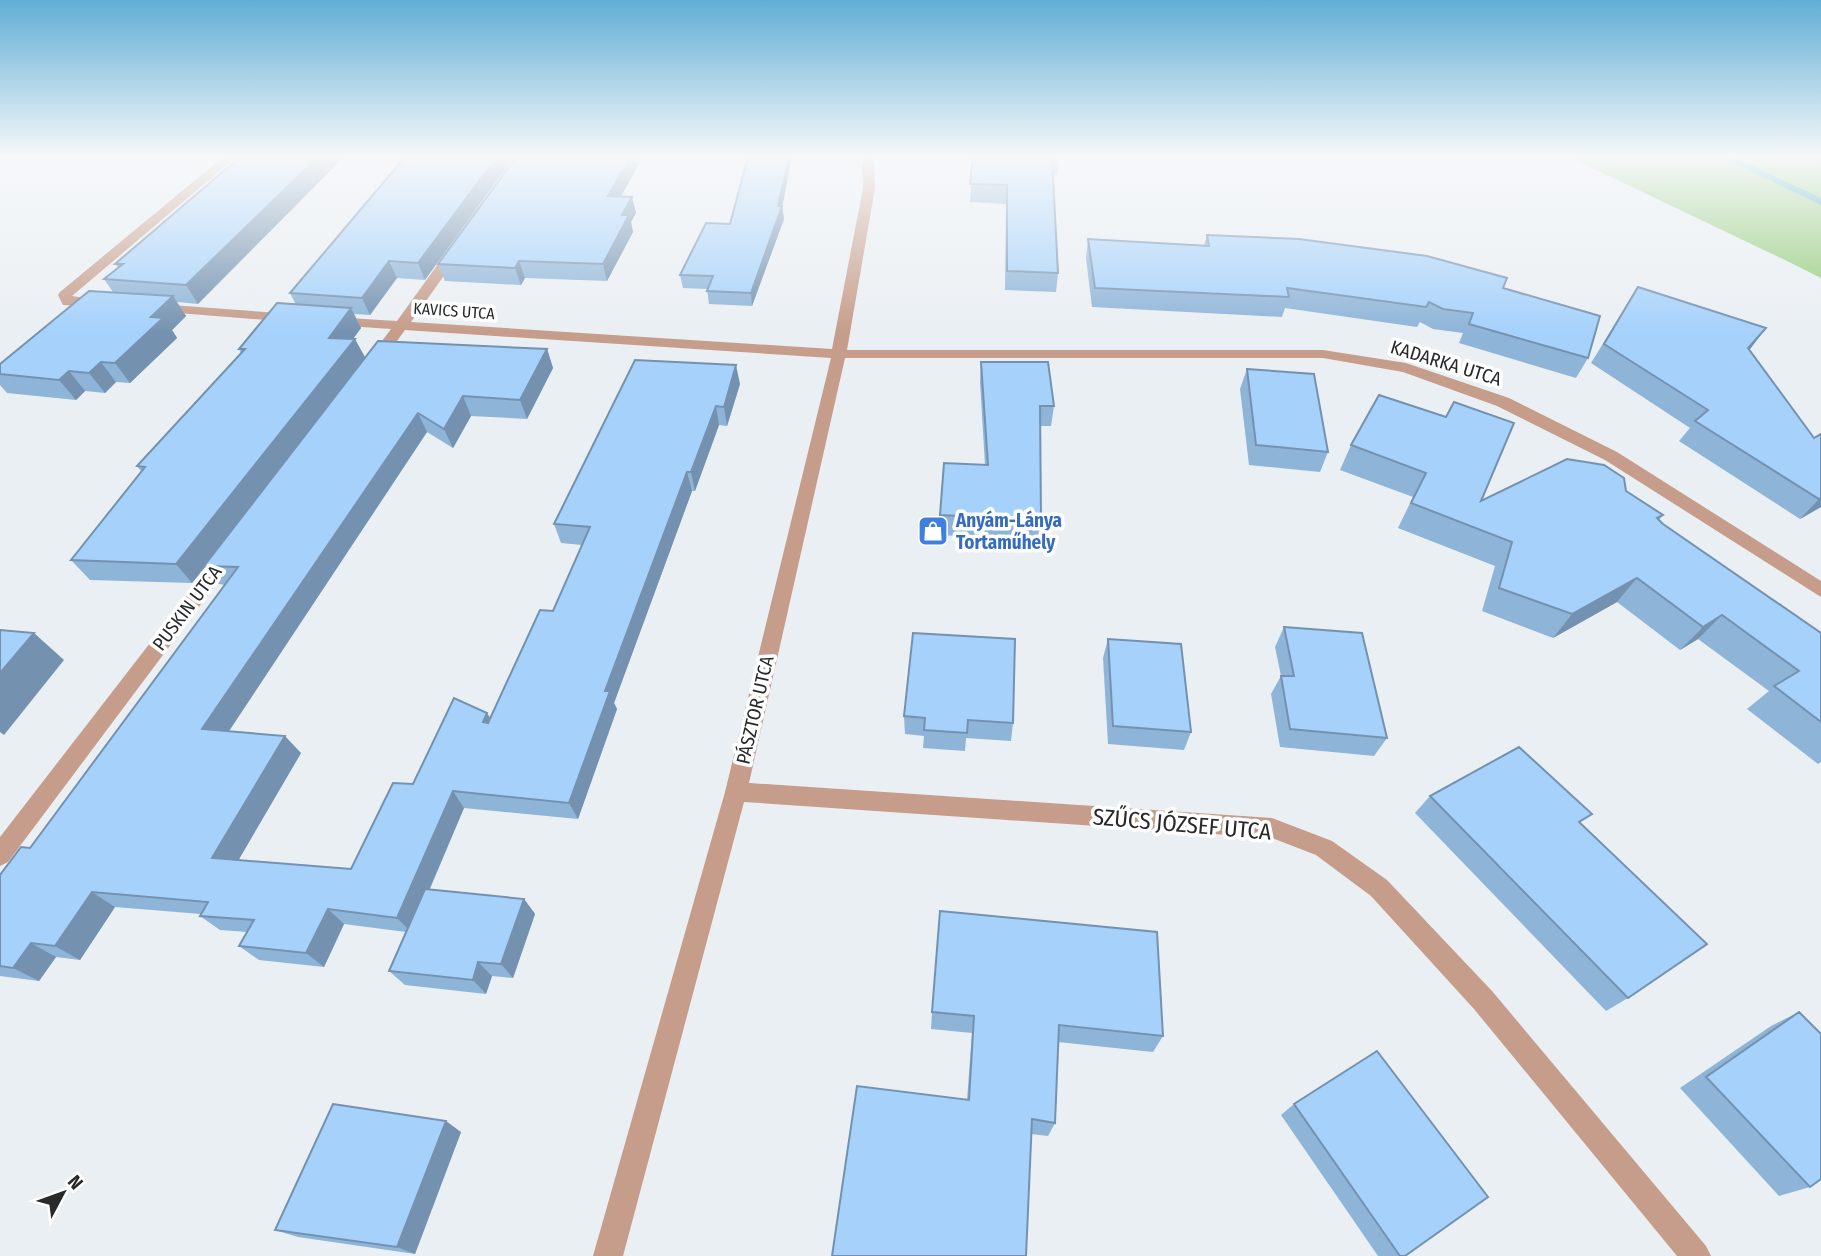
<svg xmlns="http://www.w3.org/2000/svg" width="1821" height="1256" font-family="'Fira Sans Condensed',sans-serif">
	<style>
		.forest { fill: #92ca78 }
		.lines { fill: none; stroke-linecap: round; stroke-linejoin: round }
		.stream { fill: #37a5b8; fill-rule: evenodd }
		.minor { fill: #c69c8a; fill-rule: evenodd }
		.wall { fill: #8eb4d8 }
		.shaded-wall { fill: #7492b0 }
		.building { fill: #a5d1fb; stroke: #7492b0; stroke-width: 2 }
		.labels { text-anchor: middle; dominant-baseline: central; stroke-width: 7; stroke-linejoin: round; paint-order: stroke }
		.far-street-label { font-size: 16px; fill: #28292b; stroke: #fff }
		.street-label { font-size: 19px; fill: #28292b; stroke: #fff }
		.shop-label { font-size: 19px; font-weight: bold; fill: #366cbe; stroke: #fff; text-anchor: start }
		.near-street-label { font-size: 23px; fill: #28292b; stroke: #fff }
	</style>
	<rect width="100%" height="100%" fill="#eaeff3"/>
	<path class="forest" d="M1569 157H1821V278L1789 262Z"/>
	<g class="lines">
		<path class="stream" d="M1721 157H1734L1821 198V205Z"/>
		<g class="minor">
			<path d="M223 157H236L72 296 105 301V307L63 305 58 295 60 292Z"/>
			<path d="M862 157H874L875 188 847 350H1323L1406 363 1509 398 1617 452 1821 581V597L1605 460 1497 406 1403 372 1323 358H845L749 783 1272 818 1332 841 1387 880 1492 991 1706 1246 1711 1256H1677L1474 1009 1371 896 1316 855 1272 838 744 802 623 1256H593L725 792 831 358 405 330 380 364 375 366 367 361 391 329 332 325 325 321 332 317 397 321 451 246 456 245 463 249 411 322 832 349 863 188Z"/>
			<path d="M158 304 292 314 299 318 292 322 153 311 151 308Z"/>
			<path d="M228 548 234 550 237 555 234 560 8 862 0 866V837L222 550Z"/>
		</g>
	</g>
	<g class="wall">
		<path d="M240 157 198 304 177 302 186 316 172 330 177 338 130 383 116 382 105 393 85 391 76 400 7 393 0 385V374L113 292 104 279 118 267 115 264Z"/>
		<path d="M405 157 425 280 397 278 370 315 354 314 361 328 353 339 365 357 547 349 553 368 527 419 471 416 453 448 427 432 229 731 301 753 238 860 351 869 413 784 490 718 553 611 582 545 561 543 554 524 740 384 727 426 719 425 695 491H692L614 703 617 709 578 819 464 808 430 889 524 899 535 914 513 978 492 976 486 994 405 985 389 971 406 932 344 924 324 967 259 960 239 946 247 932 220 930 200 916 201 914 115 907 80 960 56 957 39 981 0 976V875L30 848 225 585 219 584 205 567 192 583 90 580 71 560 141 471 137 466 241 353 239 349 296 305 290 293Z"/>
		<path d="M516 157H643L621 196 632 197 636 213 631 222 633 232 607 281 525 278 521 285 445 281 438 264Z"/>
		<path d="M748 157H792L782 206 784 219 752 306 709 304 707 289 683 288 680 275 730 224Z"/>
		<path d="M973 157H1059L1057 175H1053L1058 273 1056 292 1005 290 1006 204 970 202Z"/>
		<path d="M1207 235 1503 288 1588 358 1576 378 1459 343 1463 333 1433 329 1420 322 1417 327 1285 308 1282 317 1092 307 1086 258 1088 239 1204 245Z"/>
		<path d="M1638 287 1749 350 1814 438 1821 434V507L1800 519 1679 441 1690 428 1591 363Z"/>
		<path d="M981 362 1054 406 1051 426H1040L1041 520 1038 540 939 535 940 515 985 465 980 382Z"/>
		<path d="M1247 369 1328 452 1320 472 1249 465 1240 389Z"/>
		<path d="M1454 402 1481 501 1626 491 1663 515 1659 520 1663 524 1821 633V762L1818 764 1747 709 1769 691 1698 639 1680 650 1617 602 1553 638 1482 611 1495 566 1398 528 1413 497 1340 470 1351 445 1446 417Z"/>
		<path d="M1284 627 1387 738 1374 756 1280 747 1271 694 1281 676 1275 647Z"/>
		<path d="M1108 639 1191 732 1184 750 1108 744 1103 658Z"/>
		<path d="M904 716 1013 723 1011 741 966 738 965 751 923 748 924 736 905 734Z"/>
		<path d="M1430 796 1581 825 1628 998 1606 1011 1415 813Z"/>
		<path d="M932 1012 1163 1036 1153 1052 1058 1042 1055 1123 1048 1136 1031 1134 967 1100 972 1033 931 1029Z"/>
		<path d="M1799 1012 1810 1187 1779 1196 1680 1088 1771 1026Z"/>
		<path d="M1294 1104 1405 1256H1378L1281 1115Z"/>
		<path d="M461 1132 415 1254 298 1237 275 1230Z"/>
	</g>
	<g class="shaded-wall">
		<path d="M318 157H344L198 304 186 285Z"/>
		<path d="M497 157H514L425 280 418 263Z"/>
		<path d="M630 157H643L612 212 608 196Z"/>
		<path d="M789 157H792L782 208V206L784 219 752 306 751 293 778 206Z"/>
		<path d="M632 197 636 213 631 222 633 232 607 281 603 264 622 215Z"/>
		<path d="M389 261 397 278 370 315 362 298Z"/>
		<path d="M519 261 525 278 521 285 515 268Z"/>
		<path d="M173 296 186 316 172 330 177 338 130 383 115 363 151 317Z"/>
		<path d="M351 308 361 328 339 358 329 338Z"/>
		<path d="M1766 328 1751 348 1733 367 1748 348Z"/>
		<path d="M355 339 366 359 204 566 205 567 192 583 176 564Z"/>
		<path d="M547 349 553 368 527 419 520 400Z"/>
		<path d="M101 362 116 382 105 393 89 373Z"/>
		<path d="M736 365 740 384 727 426 724 407Z"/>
		<path d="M69 371 85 391 76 400 59 380Z"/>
		<path d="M463 396 471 416 453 448 444 429Z"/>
		<path d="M716 406 719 425 695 491 691 472Z"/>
		<path d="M418 413 427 432 219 746 202 729Z"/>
		<path d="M687 472 692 491 614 703 617 709 578 819 569 803 605 691Z"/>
		<path d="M1821 498V507L1800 519 1819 499Z"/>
		<path d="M1637 578 1617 602 1553 638 1572 614Z"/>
		<path d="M1722 615 1698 639 1680 650 1703 627Z"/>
		<path d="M34 633 64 660 4 735 0 732V673Z"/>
		<path d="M487 713 498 730 483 722Z"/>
		<path d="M285 736 301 753 231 873 212 858Z"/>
		<path d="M453 791 464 808 411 932 397 918Z"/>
		<path d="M92 892 115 907 80 960 55 946Z"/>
		<path d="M524 899 535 914 513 978 501 964Z"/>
		<path d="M328 909 344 924 324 967 306 953Z"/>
		<path d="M31 943 56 957 39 981 13 968Z"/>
		<path d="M478 962 492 976 486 994 473 980Z"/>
		<path d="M446 1121 461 1132 415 1254 397 1247Z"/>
	</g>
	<g class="building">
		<path d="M240 157H318L186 285 104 279 123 264H115Z"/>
		<path d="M405 157H497L418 263 389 261 362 298 290 293Z"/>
		<path d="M516 157H630L608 196 632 197 622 215H629L603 264 519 261 515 268 438 264Z"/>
		<path d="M748 157H789L778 206H782L751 293 707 291 713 276 680 275 706 223 730 224Z"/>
		<path d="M973 157H1052L1058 273 1007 271V185L970 184Z"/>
		<path d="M1207 235 1299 239 1427 256 1507 278 1503 288 1600 316 1588 358 1469 324 1473 313 1443 309 1429 302 1426 307 1287 288 1289 297 1095 288 1088 239 1209 246Z"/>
		<path d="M1638 287 1766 328 1748 348 1814 438 1821 434V498L1819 499 1695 421 1708 410 1604 344Z"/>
		<path d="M89 291 173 296 151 317 163 318 115 363 101 362 89 373 69 371 59 380 0 374V364Z"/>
		<path d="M277 303 351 308 329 338 355 339 176 564 71 560 145 467 137 466 245 349H239Z"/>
		<path d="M378 341 547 349 520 400 463 396 444 429 418 413 202 729 285 736 212 858 351 869 393 783 413 784 454 698 487 713 483 722 488 723 540 610 553 611 590 527 554 524 635 360 736 365 724 407 716 406 691 472H687L605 691H610L569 803 453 791 397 918 328 909 306 953 239 946 254 920 200 916 208 902 92 892 55 946 31 943 13 968 0 966V875L21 847 30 848 238 567 204 566Z"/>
		<path d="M981 362H1048L1054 406H1040L1041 520 940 515 944 463 988 465Z"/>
		<path d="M1247 369 1314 374 1328 452 1256 445Z"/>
		<path d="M1379 395 1446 417 1454 402 1514 423 1481 501 1567 459 1604 465 1624 478 1626 491 1663 515 1657 518 1663 524 1821 633V722L1774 686 1799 671 1722 615 1703 627 1637 578 1572 614 1499 588 1512 542 1411 503 1426 473 1351 445Z"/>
		<path d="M1284 627 1362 633 1387 738 1290 729 1281 676H1294Z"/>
		<path d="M0 630 34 633 0 673Z"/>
		<path d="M913 633 1015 639 1013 723 968 720 967 733 924 730 925 718 904 716Z"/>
		<path d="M1108 639 1181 644 1191 732 1113 726Z"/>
		<path d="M1519 747 1592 814 1579 822 1707 944 1628 998 1430 796Z"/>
		<path d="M425 889 524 899 501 964 478 962 473 980 389 971Z"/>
		<path d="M940 911 1157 932 1163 1036 1059 1025 1055 1123 1032 1119 1026 1256H832L857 1086 969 1100 974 1016 932 1012Z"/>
		<path d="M1799 1012 1821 1034V1179L1810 1187 1706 1077Z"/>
		<path d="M1377 1051 1488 1197 1405 1256H1400L1294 1104Z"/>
		<path d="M333 1104 446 1121 397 1247 275 1230Z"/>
	</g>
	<linearGradient id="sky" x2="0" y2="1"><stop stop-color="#61aed5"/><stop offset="0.47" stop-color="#f6f8fa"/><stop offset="1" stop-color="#f6f8fa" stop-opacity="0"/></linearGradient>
	<rect width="1821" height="333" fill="url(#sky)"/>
	<defs>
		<g id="shop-square" transform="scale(1.575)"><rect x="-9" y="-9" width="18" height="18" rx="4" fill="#3f7fe0" stroke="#fff"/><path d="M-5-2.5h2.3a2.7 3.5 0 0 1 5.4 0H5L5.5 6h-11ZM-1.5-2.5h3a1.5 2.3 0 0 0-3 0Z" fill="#fff"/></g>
	</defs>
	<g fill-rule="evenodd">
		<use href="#shop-square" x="933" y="531"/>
	</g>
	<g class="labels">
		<g class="far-street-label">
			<text transform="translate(454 311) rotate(4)">KAVICS UTCA</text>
		</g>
		<g class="street-label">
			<text transform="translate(1446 363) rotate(17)">KADARKA UTCA</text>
			<text transform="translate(187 608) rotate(-53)">PUSKIN UTCA</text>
			<text transform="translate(755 710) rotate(-77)">PÁSZTOR UTCA</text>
		</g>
		<g class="shop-label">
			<text x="956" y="520">Anyám-Lánya<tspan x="956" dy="22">Tortaműhely</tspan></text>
		</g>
		<g class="near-street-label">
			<text transform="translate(1182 824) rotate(5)">SZŰCS JÓZSEF UTCA</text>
		</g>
	</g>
	<g transform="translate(63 1193) rotate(49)" stroke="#ffffff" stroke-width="5" paint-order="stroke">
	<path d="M0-5L12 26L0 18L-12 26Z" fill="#28292b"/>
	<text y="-10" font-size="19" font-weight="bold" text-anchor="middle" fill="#28292b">N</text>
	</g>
</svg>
